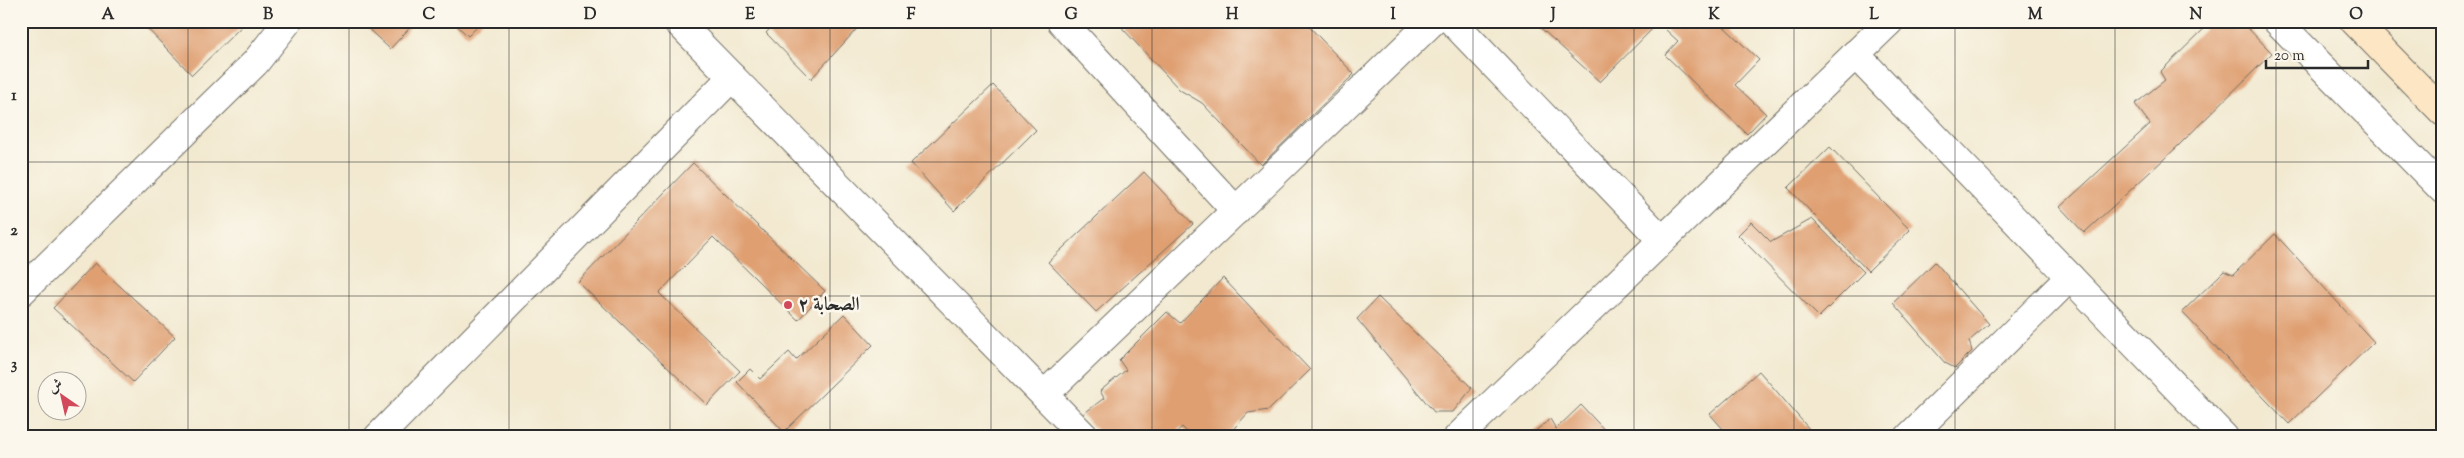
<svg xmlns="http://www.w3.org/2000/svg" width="2464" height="458" font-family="'Sorts Mill Goudy',Amiri,serif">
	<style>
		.building { fill: #df9f71 }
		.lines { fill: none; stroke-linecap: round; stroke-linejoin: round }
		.street-casing { stroke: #716e65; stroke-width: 30 }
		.secondary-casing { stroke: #716e65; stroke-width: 30 }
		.street { stroke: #fff; stroke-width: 28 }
		.secondary { stroke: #fce6c4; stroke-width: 28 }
		.grid { fill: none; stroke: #2b2b2b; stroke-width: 1; stroke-opacity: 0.55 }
		.poi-dot { fill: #d1495b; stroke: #fbf7ec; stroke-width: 2 }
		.labels { text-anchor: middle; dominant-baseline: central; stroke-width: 5; stroke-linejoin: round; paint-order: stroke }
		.poi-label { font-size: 19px; font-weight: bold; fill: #2b2b2b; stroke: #fbf7ec; text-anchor: start }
		.neatline { fill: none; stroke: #2b2b2b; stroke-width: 2 }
		.grid-label { font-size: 16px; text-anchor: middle; font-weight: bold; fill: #2b2b2b }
	</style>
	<rect width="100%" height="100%" fill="#fbf7ec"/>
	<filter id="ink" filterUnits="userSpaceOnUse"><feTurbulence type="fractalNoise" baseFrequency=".02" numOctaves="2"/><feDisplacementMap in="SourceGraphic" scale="10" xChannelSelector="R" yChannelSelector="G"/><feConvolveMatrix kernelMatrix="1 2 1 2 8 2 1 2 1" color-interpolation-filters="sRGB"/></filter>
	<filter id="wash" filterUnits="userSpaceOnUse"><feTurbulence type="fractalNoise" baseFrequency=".0096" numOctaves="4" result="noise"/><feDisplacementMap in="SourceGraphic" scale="20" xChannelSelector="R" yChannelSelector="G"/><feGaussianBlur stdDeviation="1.12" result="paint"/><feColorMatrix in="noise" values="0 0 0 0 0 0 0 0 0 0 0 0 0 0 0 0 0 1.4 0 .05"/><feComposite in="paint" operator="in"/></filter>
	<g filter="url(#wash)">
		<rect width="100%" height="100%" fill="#f2e9d0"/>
		<g id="blocks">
			<g class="building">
				<path d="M140 21H247L192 75Z"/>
				<path d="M360 21H416L390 49Z"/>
				<path d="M452 21H483L468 36Z"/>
				<path d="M777 21H864L811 79 766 33Z"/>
				<path d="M1121 21H1304L1354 74 1261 165 1202 103 1180 90 1123 29Z"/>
				<path d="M1533 21H1660L1600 82Z"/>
				<path d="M1675 21H1718L1759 60 1735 85 1766 114 1747 134 1665 55 1678 41 1666 30Z"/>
				<path d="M2212 21H2241L2272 53 2177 147 2084 233 2060 207 2150 124 2135 104 2165 80 2160 72Z"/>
				<path d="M993 85 1036 130 954 211 911 163Z"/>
				<path d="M1830 147 1910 230 1868 271 1788 188Z"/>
				<path d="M693 163 825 291 798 320 713 237 659 293 740 371 707 405 578 282Z"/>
				<path d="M1144 172 1193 224 1096 312 1048 262Z"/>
				<path d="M1812 219 1864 272 1819 317 1738 235 1751 222 1771 242Z"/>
				<path d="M2275 234 2374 342 2289 424 2182 312 2224 271 2233 275Z"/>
				<path d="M1935 262 1989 324 1969 341 1972 351 1955 368 1945 363 1893 303Z"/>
				<path d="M95 263 175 337 133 382 53 308Z"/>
				<path d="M1223 278 1310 370 1269 410 1248 413 1226 437H1192L1182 427 1171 437H1103L1082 415 1104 398 1100 391 1126 370 1119 360 1167 312 1180 323Z"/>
				<path d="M1378 297 1472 388 1453 412H1434L1357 319Z"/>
				<path d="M844 314 873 345 784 432 737 382 750 369 760 379 789 352 796 360Z"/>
				<path d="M1759 371 1816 437H1730L1710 414Z"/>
				<path d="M1581 405 1611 437H1528L1550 419 1556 429Z"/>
			</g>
		</g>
	</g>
	<g filter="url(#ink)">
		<use href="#blocks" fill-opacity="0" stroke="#716e65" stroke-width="1"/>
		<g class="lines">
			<g class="street-casing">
				<g id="street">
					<path d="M677 21 1085 437"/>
					<path d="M1061 21 1236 211"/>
					<path d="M1452 21 1662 240"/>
					<path d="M2277 21 2443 190"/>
					<path d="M1855 54 2224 437"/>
					<path d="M21 292 255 63 288 21"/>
					<path d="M1044 395 1433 21"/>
					<path d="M378 437 732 77"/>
					<path d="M1458 437 1890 21"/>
					<path d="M1909 437 2070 277"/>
				</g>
			</g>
			<g class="secondary-casing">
				<path id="secondary" d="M2354 21 2443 112"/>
			</g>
			<use href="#street" class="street"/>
			<use href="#secondary" class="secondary"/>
		</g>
	</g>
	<path class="grid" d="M188 21V437M349 21V437M509 21V437M670 21V437M830 21V437M991 21V437M1152 21V437M1312 21V437M1473 21V437M1634 21V437M1794 21V437M1955 21V437M2115 21V437M2276 21V437M21 162H2443M21 296H2443"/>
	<circle class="poi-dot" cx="788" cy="305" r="5"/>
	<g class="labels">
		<g class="poi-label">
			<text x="798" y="305">الصحابة ٢</text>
		</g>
	</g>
	<rect width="2464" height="458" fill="none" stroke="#fbf7ec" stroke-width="55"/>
	<g transform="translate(62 396) rotate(326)"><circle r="24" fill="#fbf7ec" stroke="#a8a59f"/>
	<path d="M0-4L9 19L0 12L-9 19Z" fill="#d1495b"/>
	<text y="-8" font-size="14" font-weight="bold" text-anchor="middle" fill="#2b2b2b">ش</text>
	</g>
	<path d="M2266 60v8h102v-8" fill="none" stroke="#2b2b2b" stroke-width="2.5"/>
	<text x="2274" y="60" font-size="15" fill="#2b2b2b" stroke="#fbf7ec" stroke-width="4" paint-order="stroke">20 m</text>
	<rect x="28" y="28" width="2408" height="402" class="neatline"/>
	<g class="grid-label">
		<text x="108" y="19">A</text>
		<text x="268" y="19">B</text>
		<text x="429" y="19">C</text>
		<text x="590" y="19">D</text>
		<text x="750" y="19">E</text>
		<text x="911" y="19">F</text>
		<text x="1071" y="19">G</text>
		<text x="1232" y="19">H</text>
		<text x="1393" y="19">I</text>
		<text x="1553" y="19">J</text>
		<text x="1714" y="19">K</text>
		<text x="1874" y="19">L</text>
		<text x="2035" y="19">M</text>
		<text x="2196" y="19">N</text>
		<text x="2356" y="19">O</text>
		<text x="14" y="100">1</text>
		<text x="14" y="235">2</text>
		<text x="14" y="369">3</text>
	</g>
</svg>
